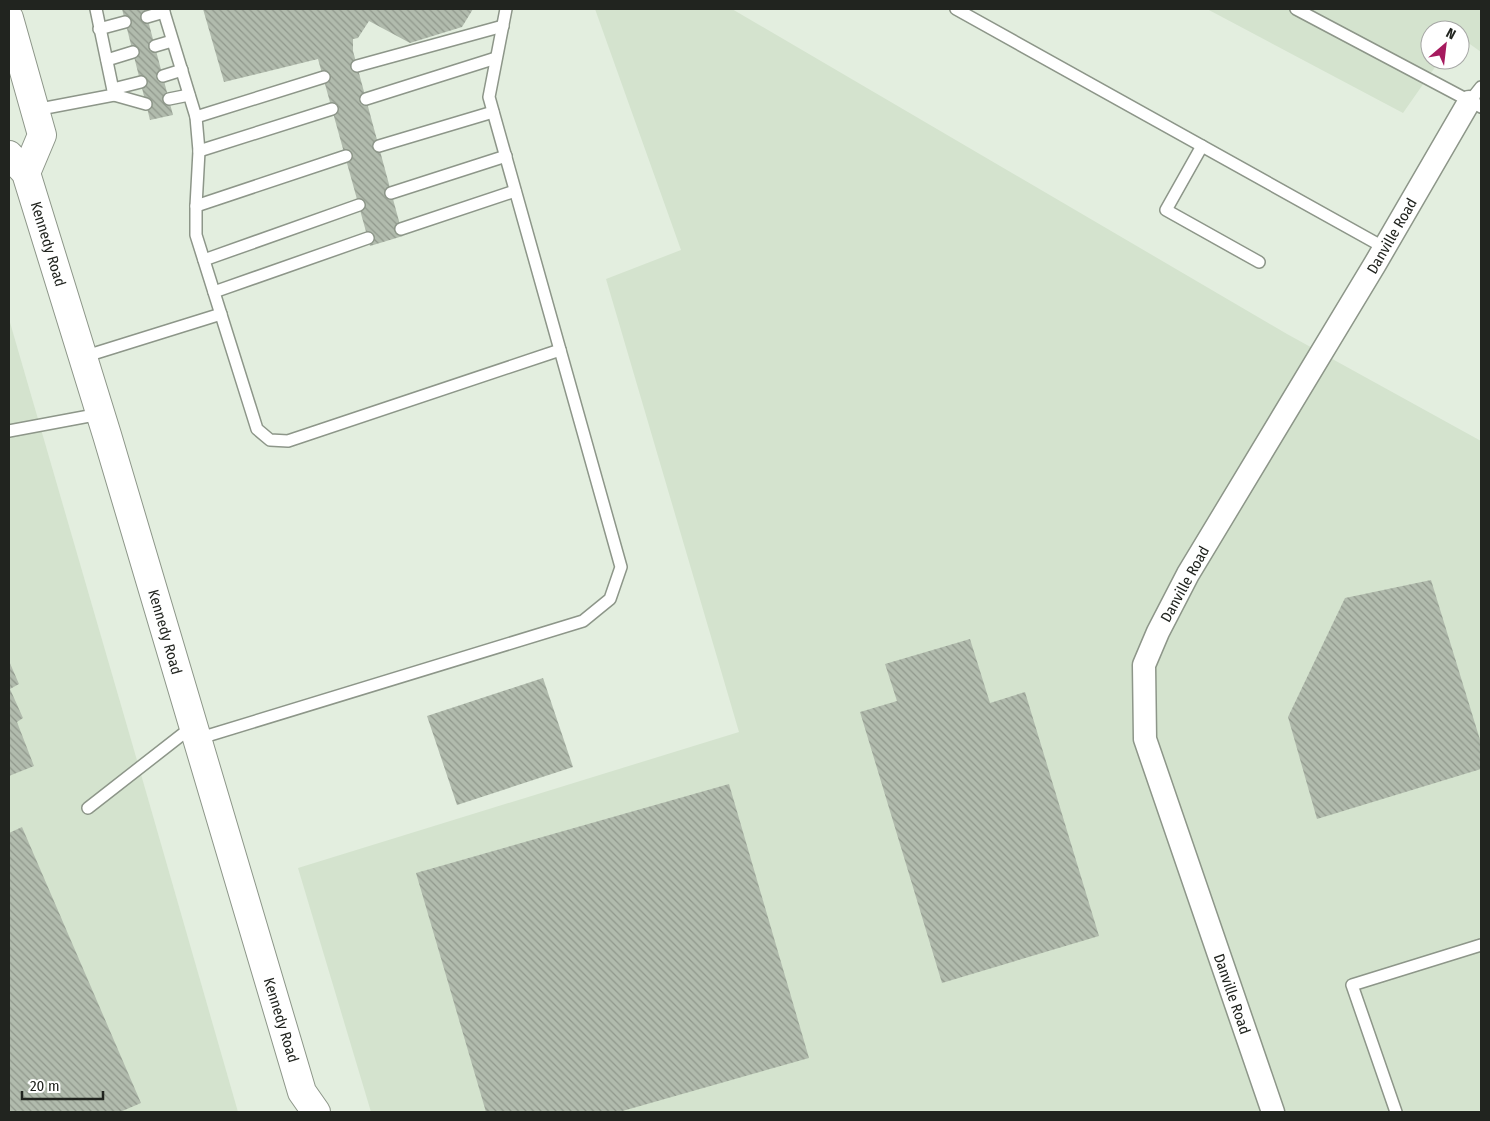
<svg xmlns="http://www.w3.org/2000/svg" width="1490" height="1121" font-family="'Fira Sans Condensed',sans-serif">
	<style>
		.built { fill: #d4e3ce }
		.building { fill: url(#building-back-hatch) }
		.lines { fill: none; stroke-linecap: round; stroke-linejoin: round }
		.lane-casing { stroke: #8d9689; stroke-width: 14 }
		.street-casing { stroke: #8d9689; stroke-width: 25 }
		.secondary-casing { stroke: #8d9689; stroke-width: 30 }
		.lane { stroke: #fff; stroke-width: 11 }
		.street { stroke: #fff; stroke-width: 22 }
		.secondary { stroke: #fff; stroke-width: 28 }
		.labels { text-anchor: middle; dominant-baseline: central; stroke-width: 4; stroke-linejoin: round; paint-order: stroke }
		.street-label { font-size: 15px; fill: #21241f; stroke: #fff }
	</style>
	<defs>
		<pattern id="building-back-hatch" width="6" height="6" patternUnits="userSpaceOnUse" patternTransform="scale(1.25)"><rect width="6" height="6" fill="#b1bbad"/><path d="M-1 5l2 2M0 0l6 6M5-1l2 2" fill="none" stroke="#90988c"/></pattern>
	</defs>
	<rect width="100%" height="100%" fill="#e3eedf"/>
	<g class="built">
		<path d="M595 9H732L1287 334 1481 441V1112H371L298 868 739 732 606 279 681 250Z"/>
		<path d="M1207 9H1481V52L1460 37V30H1430V60H1440L1403 113Z"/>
		<path d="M9 319 134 750 238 1112H9Z"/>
	</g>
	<g class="building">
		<path d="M122 9H145L173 115 150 120Z"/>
		<path d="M203 9H473L462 27 410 43 369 21 358 38 353 39V51L403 236 370 246 318 59 224 82Z"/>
		<path d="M1431 580 1481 743V769L1317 819 1288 717 1345 598Z"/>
		<path d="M970 639 990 703 1025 692 1099 936 942 983 860 712 897 701 885 664Z"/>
		<path d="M9 661 19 684 10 689 23 718 17 722 34 766 9 776Z"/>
		<path d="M543 678 573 767 457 805 427 716Z"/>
		<path d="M729 784 809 1058 619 1112H486L416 873Z"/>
		<path d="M22 827 141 1103 120 1112H9V833Z"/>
	</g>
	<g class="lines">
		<g class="lane-casing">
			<g id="lane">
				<path d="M163 9 196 117"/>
				<path d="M956 9 1385 248"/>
				<path d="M1296 9 1481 107"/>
				<path d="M147 17 164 12"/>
				<path d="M99 29 125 22"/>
				<path d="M155 46 172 41"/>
				<path d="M107 60 133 52"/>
				<path d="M357 66 503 26"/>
				<path d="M163 76 182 70"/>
				<path d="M324 77 196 117 199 151 196 206V235L257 429 270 440 288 441 560 350"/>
				<path d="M113 89 141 82"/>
				<path d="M114 95 146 104"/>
				<path d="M169 99 189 95"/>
				<path d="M366 99 496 58"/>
				<path d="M1469 102 1481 87"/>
				<path d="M35 110 114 95 96 9"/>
				<path d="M379 146 493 112"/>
				<path d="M1202 146 1166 210 1259 262"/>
				<path d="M199 151 332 109"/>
				<path d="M391 193 506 156"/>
				<path d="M196 206 346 156"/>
				<path d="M401 229 515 191"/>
				<path d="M204 260 359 205"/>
				<path d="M214 292 368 238"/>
				<path d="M83 357 221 314"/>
				<path d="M9 431 100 414"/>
				<path d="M197 739 583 621 610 599 621 567 489 97 506 9"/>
				<path d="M88 808 193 726"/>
				<path d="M1396 1112 1352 985 1481 945"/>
			</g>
		</g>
		<g class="street-casing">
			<path id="street" d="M1273 1112 1145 739 1144 665 1158 632 1188 574 1375 264 1469 102"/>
		</g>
		<g class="secondary-casing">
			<g id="secondary">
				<path d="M9 18 42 135 26 173"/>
				<path d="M9 155 26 173 107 435 302 1092 316 1112"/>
			</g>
		</g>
		<use href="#lane" class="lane"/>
		<use href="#street" class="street"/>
		<use href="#secondary" class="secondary"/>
	</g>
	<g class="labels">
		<g class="street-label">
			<text transform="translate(1392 236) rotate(-60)">Danville Road</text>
			<text transform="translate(48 244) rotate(73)">Kennedy Road</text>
			<text transform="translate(1185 584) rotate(-61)">Danville Road</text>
			<text transform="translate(165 632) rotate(74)">Kennedy Road</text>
			<text transform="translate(1232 994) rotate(71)">Danville Road</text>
			<text transform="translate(281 1020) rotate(73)">Kennedy Road</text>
		</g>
	</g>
	<rect width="1490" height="1121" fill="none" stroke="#21241f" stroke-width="20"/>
	<g transform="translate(1445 45) rotate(28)"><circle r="24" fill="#ffffff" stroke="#a6a7a5"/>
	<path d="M0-4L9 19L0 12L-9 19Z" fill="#a61a5e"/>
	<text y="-8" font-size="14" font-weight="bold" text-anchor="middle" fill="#21241f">N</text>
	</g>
	<path d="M22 1091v8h81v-8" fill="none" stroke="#21241f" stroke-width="2.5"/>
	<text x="30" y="1091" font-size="15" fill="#21241f" stroke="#ffffff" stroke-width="4" paint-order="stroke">20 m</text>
</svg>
